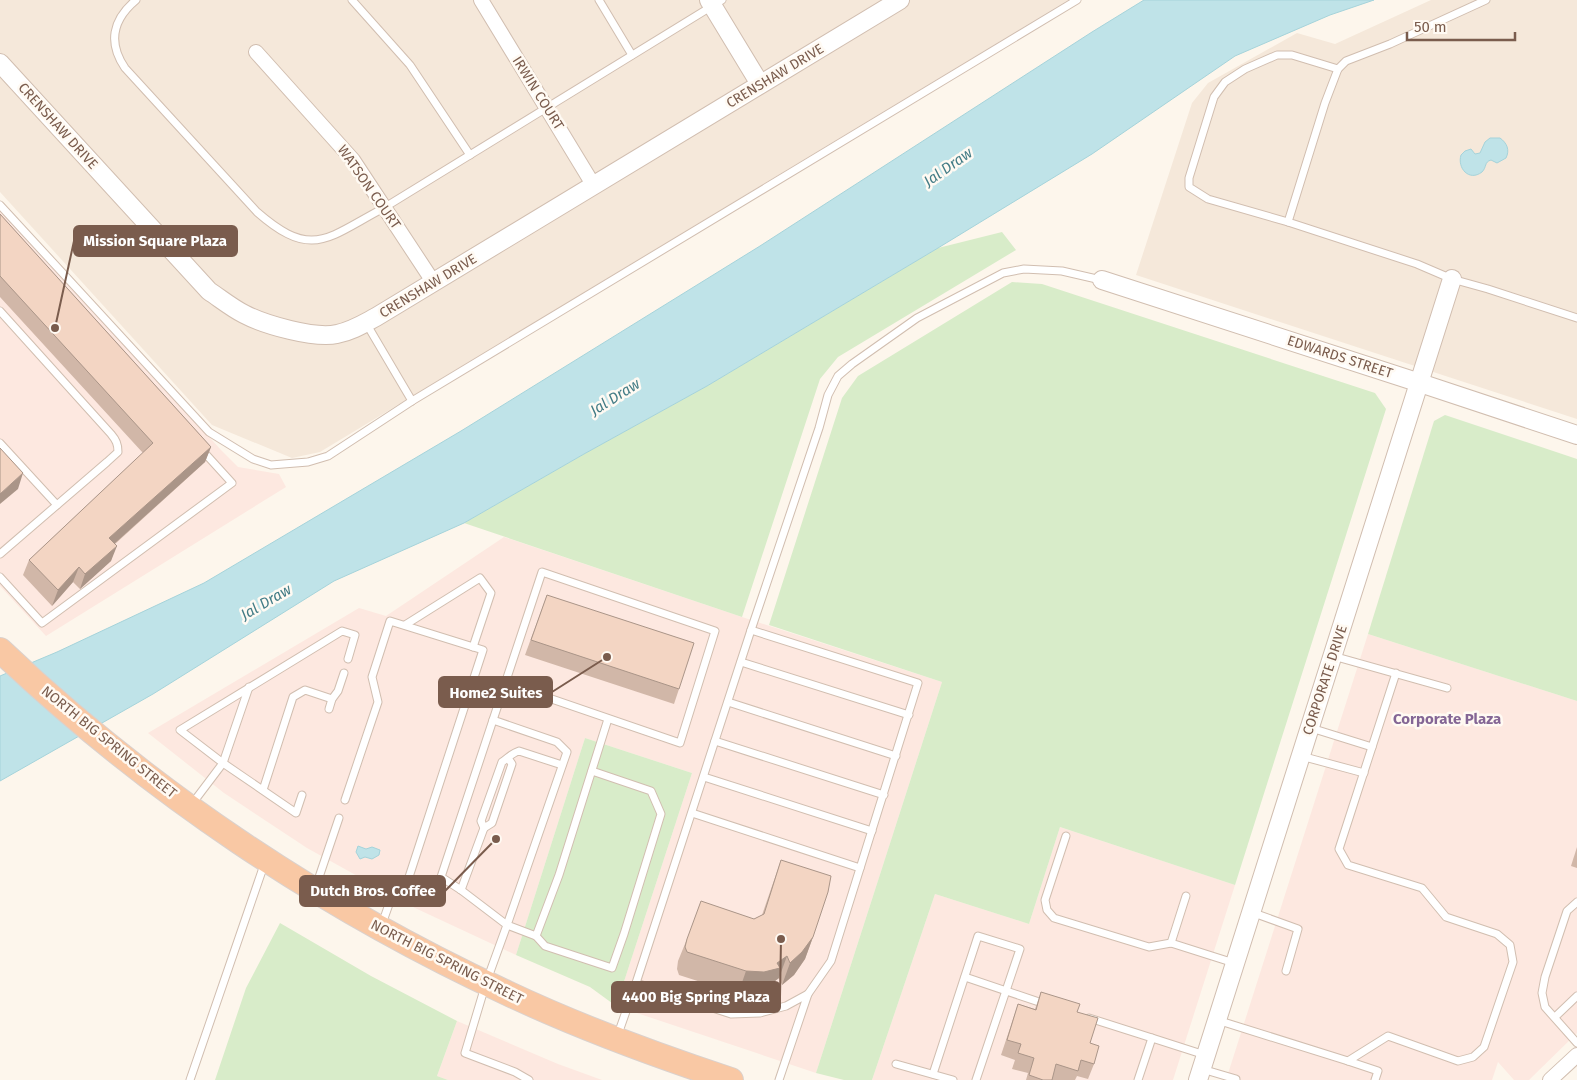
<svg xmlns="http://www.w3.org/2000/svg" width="1577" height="1080" font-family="'Fira Sans',sans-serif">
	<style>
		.residential { fill: #f5e8da }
		.commercial { fill: #fde8e0 }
		.green { fill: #d8ecc9 }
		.water { fill: #bfe3e8; stroke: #a5d3da }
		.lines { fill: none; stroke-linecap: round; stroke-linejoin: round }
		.service-casing { stroke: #d1beb0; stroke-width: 9 }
		.minor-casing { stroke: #d1beb0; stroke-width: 16 }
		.tertiary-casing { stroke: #d1beb0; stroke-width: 20 }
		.trunk-casing { stroke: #dad1cd; stroke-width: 26 }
		.service { stroke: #fff; stroke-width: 7 }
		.minor { stroke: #fff; stroke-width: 14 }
		.tertiary { stroke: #fff; stroke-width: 18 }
		.trunk { stroke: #f9c8a4; stroke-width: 24 }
		.wall { fill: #d1b7a8 }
		.shaded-wall { fill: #aa9588 }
		.building { fill: #f3d5c3; stroke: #aa9588 }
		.labels { text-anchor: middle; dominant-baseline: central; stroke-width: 5; stroke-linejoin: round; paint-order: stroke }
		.street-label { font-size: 14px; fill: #7a5c4d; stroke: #fffaf3 }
		.water-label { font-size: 15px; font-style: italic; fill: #437c86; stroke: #fffaf3 }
		.neighbourhood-label { font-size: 15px; font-weight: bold; fill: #846695; stroke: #fffaf3 }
		.leader { fill: none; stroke: #7a5c4d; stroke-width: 2 }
		.callout-dot { fill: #7a5c4d; stroke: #fffaf3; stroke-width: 2 }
		.callout { fill: #7a5c4d; stroke: #7a5c4d; stroke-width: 2 }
		.callout-label { font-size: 15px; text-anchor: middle; font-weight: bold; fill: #fff }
	</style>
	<rect width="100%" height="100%" fill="#fdf6ec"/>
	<g class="residential">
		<path d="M0 0H1068L320 452 292 458 212 425 0 192Z"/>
		<path d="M1431 0H1577V419L1136 275 1192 103 1208 83 1297 33 1335 44Z"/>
	</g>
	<g class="commercial">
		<path d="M0 206 221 450 238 467 279 474 286 487 46 636 0 586Z"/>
		<path d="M504 537 742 617 942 682 816 1073 616 1006 692 773 585 738 516 955 415 908 307 848 224 793 148 733 359 608 386 616Z"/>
		<path d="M1368 634 1577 701V1033L1529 1080H1514L1498 1062 1492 1080H1226Z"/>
		<path d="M1060 827 1235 885 1173 1080H872L935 894 1029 924Z"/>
		<path d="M457 1021 558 1064 602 1080H448L437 1076Z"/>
	</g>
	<g class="green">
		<path d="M1002 232 1016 250 838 357 820 379 742 617 464 523 584 454 707 386 938 248Z"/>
		<path d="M1012 282 1042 284 1375 393 1386 409 1235 885 1060 827 1029 924 935 894 872 1080H844L816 1073 942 682 769 625 842 398 858 376Z"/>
		<path d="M1445 415 1577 459V701L1368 634 1434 421Z"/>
		<path d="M585 738 692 773 616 1006 590 987 516 955Z"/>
		<path d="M280 923 371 976 457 1021 437 1076 448 1080H215L246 988Z"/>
	</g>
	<g class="water">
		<path d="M1144 0H1374L1330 15 1235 56 1092 154 938 248 707 386 584 454 464 523 334 581 153 694 0 781V676L57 652 204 583 461 431 760 246 1092 32Z"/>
		<path d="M1490 138H1500C1507 143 1510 150 1506 158L1497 163 1491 160C1484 162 1487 167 1482 172 1469 182 1457 168 1461 155L1465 151 1471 149 1475 154 1480 153 1485 142Z"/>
		<path d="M358 846 366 849 372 847 380 850 379 855 372 859 365 857 360 859 356 852Z"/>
	</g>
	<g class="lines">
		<g class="service-casing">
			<g id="service">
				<path d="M136 0C112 20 108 43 125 68L257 212C312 260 327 238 382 209L722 0"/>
				<path d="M352 0 410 65 470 155"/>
				<path d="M599 0 632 55"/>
				<path d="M1486 0 1390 44 1346 61 1338 69 1325 103 1288 222 1417 264 1452 279 1488 289 1577 318"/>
				<path d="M0 205 209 432 253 459 271 465 308 462 328 456 412 401"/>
				<path d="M1288 222 1208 199 1189 187V178L1214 97 1225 82 1245 69 1277 55H1292L1338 69"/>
				<path d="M0 311 111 434C116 440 118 444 118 452L107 462 0 554"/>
				<path d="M366 323 412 401 1077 0"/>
				<path d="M0 443 57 505"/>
				<path d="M0 577 42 623 232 483 202 450"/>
				<path d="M405 625 480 578 491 593 473 647"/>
				<path d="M751 630 918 683 831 961 808 994"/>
				<path d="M1333 656 1447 688"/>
				<path d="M741 662 909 715"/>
				<path d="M505 683 680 743 715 631 542 572 441 877 461 890 507 925 486 983 465 1053 515 1072 529 1080"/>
				<path d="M728 702 896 756"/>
				<path d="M329 709 332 699 338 691 344 673"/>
				<path d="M493 720 557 742 567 752 507 925 536 936 559 875 608 719"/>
				<path d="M1311 728 1372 747"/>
				<path d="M715 741 884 795"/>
				<path d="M1301 756 1364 773"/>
				<path d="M704 777 872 831"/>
				<path d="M263 790 293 697 305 690 332 699"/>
				<path d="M302 795 296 813 223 763 180 730 342 631 355 635 348 659"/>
				<path d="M345 800 378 702 372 677 390 621 483 650 408 880 394 890 382 924"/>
				<path d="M192 804 223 763 249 687"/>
				<path d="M692 813 860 868"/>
				<path d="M484 828 492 823 512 764 508 758"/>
				<path d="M1066 836 1045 900 1047 910 1054 918 1149 947 1171 943 1234 963"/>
				<path d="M316 886 339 818"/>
				<path d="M461 890 484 828 481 821 502 762C508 758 512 753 519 751L562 765"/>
				<path d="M1577 902 1567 911 1545 977 1542 993 1545 1007 1577 1043"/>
				<path d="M1251 912 1298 929 1286 971"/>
				<path d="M536 936 545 946 612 968 624 934 661 814 651 791 592 771"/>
				<path d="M1171 943 1186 896"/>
				<path d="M965 977 1045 1004"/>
				<path d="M636 983 751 630 819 428 828 395 838 376 852 364 917 318 1003 273 1024 269 1062 271 1101 280"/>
				<path d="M1555 1017 1577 996"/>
				<path d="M1089 1018 1152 1038"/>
				<path d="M1217 1020 1348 1061 1388 1036 1458 1061 1473 1057 1484 1047 1513 962 1510 945 1497 934 1446 917 1422 888 1348 865 1339 849 1396 673"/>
				<path d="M617 1037 636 983 731 1014 760 1013 786 1006 808 994 779 1080"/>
				<path d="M1348 1061 1378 1071 1375 1080"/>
				<path d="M896 1064 953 1080"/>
				<path d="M1202 1069 1236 1079V1080"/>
				<path d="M933 1074 978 936 1020 949 976 1080"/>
				<path d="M190 1080 265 862"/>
				<path d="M1138 1080 1152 1038 1205 1055"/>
			</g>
		</g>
		<g class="minor-casing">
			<g id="minor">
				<path d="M481 0 594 186"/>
				<path d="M256 52 353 160 434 283"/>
				<path d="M1550 1080 1577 1055"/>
			</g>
		</g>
		<g class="tertiary-casing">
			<g id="tertiary">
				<path d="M709 0 760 84"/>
				<path d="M0 63 209 291C221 299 232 308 244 314 265 325 315 339 337 334 352 331 363 324 376 317L900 0"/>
				<path d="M1102 280 1420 383 1577 435"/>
				<path d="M1198 1080 1452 279"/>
			</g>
		</g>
		<g class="trunk-casing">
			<path id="trunk" d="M0 650C148 791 322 907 507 993 579 1027 655 1055 731 1080"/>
		</g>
		<use href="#service" class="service"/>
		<use href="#minor" class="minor"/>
		<use href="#tertiary" class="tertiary"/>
		<use href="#trunk" class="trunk"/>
	</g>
	<g class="wall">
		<path d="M0 214 211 447 205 462 115 544 111 561 80 589 73 582 52 606 23 575 29 560 143 453 0 297Z"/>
		<path d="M547 595 679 689 674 704 525 655Z"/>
		<path d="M1577 847V868L1571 866Z"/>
		<path d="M781 860 813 937 805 959 794 975 782 985 779 978 775 981 772 990 756 995 738 994 679 975 677 969 678 961 687 939 754 919 762 915Z"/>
		<path d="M1041 992 1077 1012 1090 1043 1094 1064 1088 1079 1077 1076 1075 1080H1026L1028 1073 1012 1069 1015 1060 1001 1055 1018 1004 1035 1009Z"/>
	</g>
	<g class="shaded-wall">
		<path d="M211 447 205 462 104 553 109 538Z"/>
		<path d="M23 473 18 489 0 504V494Z"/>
		<path d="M117 546 111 561 80 589 85 574Z"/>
		<path d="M79 567 73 582 52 606 58 590Z"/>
		<path d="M813 937 805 959 794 975 782 985 790 963Z"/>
		<path d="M787 956 779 978 775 981 772 990 756 995 738 994 746 971 777 963Z"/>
	</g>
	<g class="building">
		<path d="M0 214 211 447 109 538 117 546 85 574 79 567 58 590 29 560 153 443 0 276Z"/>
		<path d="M0 448 23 473 0 494Z"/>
		<path d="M547 595 694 643 679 689 531 640Z"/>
		<path d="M781 860 831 876 828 892 813 937 802 952 790 963 787 956 777 963 780 968 764 972 746 971 687 952 685 947 687 939 701 901 754 919 764 914Z"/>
		<path d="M1041 992 1080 1004 1077 1012 1098 1018 1090 1043 1099 1046 1094 1064 1081 1060 1078 1071 1056 1064 1052 1080H1043L1029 1075 1034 1058 1018 1053 1021 1044 1007 1040 1018 1004 1036 1010Z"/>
	</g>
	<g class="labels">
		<g class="street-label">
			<text transform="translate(775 76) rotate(-31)">CRENSHAW DRIVE</text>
			<text transform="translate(538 93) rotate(58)">IRWIN COURT</text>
			<text transform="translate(58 126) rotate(48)">CRENSHAW DRIVE</text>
			<text transform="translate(369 187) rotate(55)">WATSON COURT</text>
			<text transform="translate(428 286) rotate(-31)">CRENSHAW DRIVE</text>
			<text transform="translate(1340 357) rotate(18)">EDWARDS STREET</text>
			<text transform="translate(1325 680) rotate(-72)">CORPORATE DRIVE</text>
			<text transform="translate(109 742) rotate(39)">NORTH BIG SPRING STREET</text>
			<text transform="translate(447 962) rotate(27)">NORTH BIG SPRING STREET</text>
		</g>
		<g class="water-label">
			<text transform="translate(948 167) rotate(-35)">Jal Draw</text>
			<text transform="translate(615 397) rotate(-32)">Jal Draw</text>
			<text transform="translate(266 602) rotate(-30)">Jal Draw</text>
		</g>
		<g class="neighbourhood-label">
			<text x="1447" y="719">Corporate Plaza</text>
		</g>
	</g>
	<path class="leader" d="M55 328L74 241M607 657L552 692M496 839L445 891M781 939L780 997"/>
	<g class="callout-dot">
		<circle cx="55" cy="328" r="5"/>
		<circle cx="607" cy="657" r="5"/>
		<circle cx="496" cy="839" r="5"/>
		<circle cx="781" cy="939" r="5"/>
	</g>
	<g class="callout">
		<rect x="74" y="226" width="163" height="30" rx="5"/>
		<rect x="439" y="677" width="113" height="30" rx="5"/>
		<rect x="300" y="876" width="145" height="30" rx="5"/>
		<rect x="612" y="982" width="168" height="30" rx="5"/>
	</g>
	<g class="callout-label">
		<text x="155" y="246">Mission Square Plaza</text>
		<text x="496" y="698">Home2 Suites</text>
		<text x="373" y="896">Dutch Bros. Coffee</text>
		<text x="696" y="1002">4400 Big Spring Plaza</text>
	</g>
	<path d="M1407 32v8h108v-8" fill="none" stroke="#7a5c4d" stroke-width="2.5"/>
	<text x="1414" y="32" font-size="15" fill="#7a5c4d" stroke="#fffaf3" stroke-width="4" paint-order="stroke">50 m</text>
</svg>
